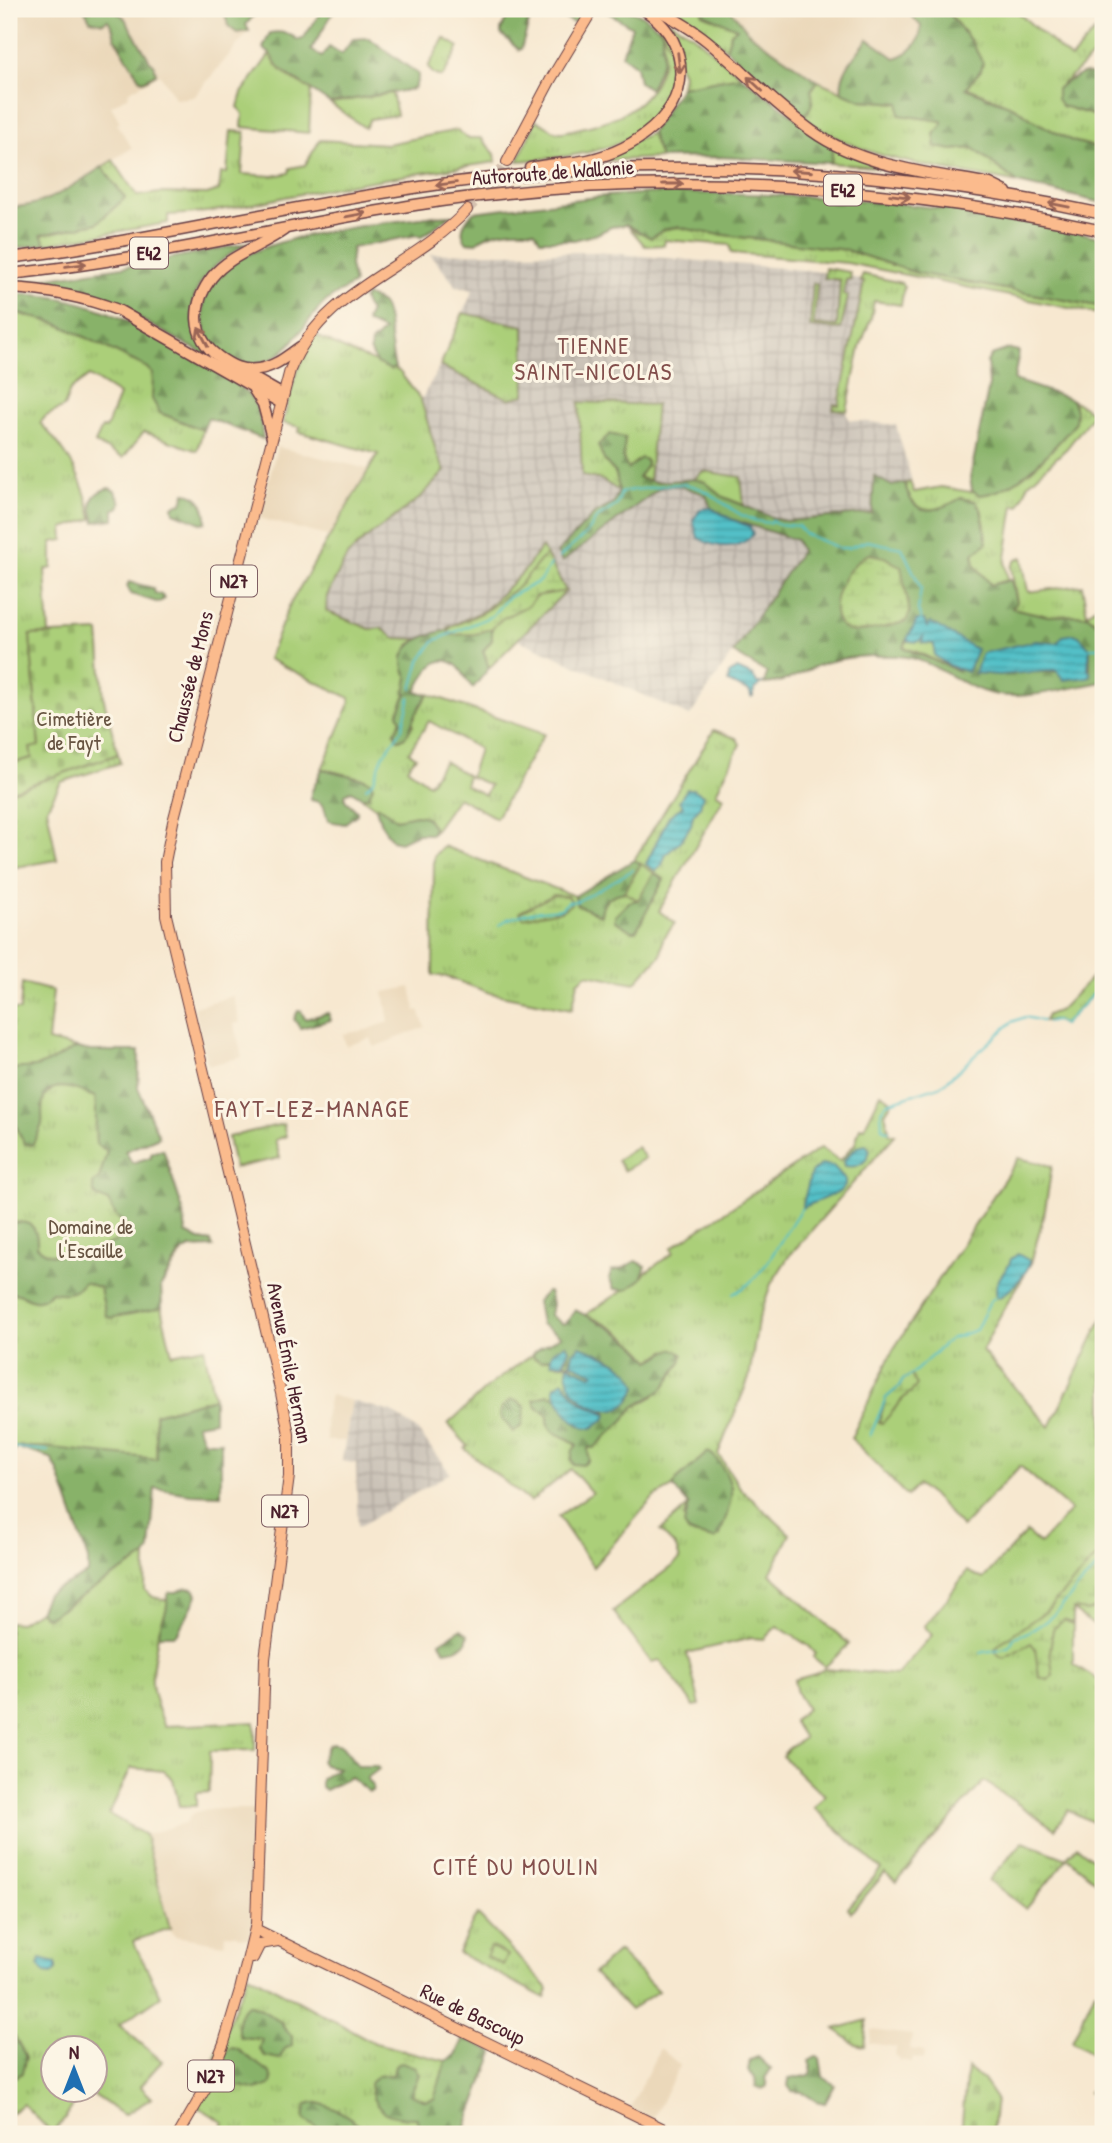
<svg xmlns="http://www.w3.org/2000/svg" width="1112" height="2143" font-family="'Patrick Hand',sans-serif">
	<style>
		.built { fill: #ebd8ba }
		.industrial { fill: url(#industrial-grid) }
		.grass { fill: url(#grass-tufts); stroke: #7a7752; stroke-width: 2; fill-rule: evenodd }
		.forest { fill: url(#forest-firs); stroke: #69684a; stroke-width: 2; fill-rule: evenodd }
		.wetland { fill: url(#wetland-marsh); stroke: #7a7752; stroke-width: 2 }
		.cemetery { fill: url(#cemetery-stones); stroke: #7a7752; stroke-width: 2 }
		.garden { fill: #abcf79; stroke: #7a7752; stroke-width: 2 }
		.water { fill: url(#water-rules); stroke: #4e7079; stroke-width: 2 }
		.lines { fill: none; stroke-linecap: round; stroke-linejoin: round }
		.stream { stroke: #52c0c7; stroke-width: 2 }
		.major-tunnel { stroke: #d4c0af; stroke-width: 10; stroke-dasharray: 10 5; stroke-linecap: butt }
		.major-casing { stroke: #643d44; stroke-width: 12 }
		.highway-casing { stroke: #643d44; stroke-width: 13 }
		.major { stroke: #fbbb8d; stroke-width: 10 }
		.highway { stroke: #fbbb8d; stroke-width: 10 }
		.oneway { stroke: #9a6557 }
		.labels { text-anchor: middle; dominant-baseline: central; stroke-width: 6; stroke-linejoin: round; paint-order: stroke }
		.shield { fill: #fcf5e5; stroke: #7f5f63; stroke-width: 2 }
		.shield-label { font-size: 19px; font-weight: bold; fill: #4a1f2b }
		.street-label { font-size: 21px; fill: #4a1f2b; stroke: #fcf5e5 }
		.park-label { font-size: 21px; fill: #675442; stroke: #fcf5e5 }
		.neighbourhood-label { font-size: 23px; letter-spacing: 2px; fill: #834f4c; stroke: #fcf5e5 }
		.quarter-label { font-size: 24px; letter-spacing: 2px; fill: #834f4c; stroke: #fcf5e5 }
	</style>
	<defs>
		<pattern id="industrial-grid" width="8" height="8" patternUnits="userSpaceOnUse" patternTransform="scale(1.75)"><rect width="8" height="8" fill="#cbc3b8"/><path d="M0 4h8M4 0v8" fill="none" stroke="#b0a79e"/></pattern>
		<pattern id="grass-tufts" width="24" height="20" patternUnits="userSpaceOnUse" patternTransform="scale(1.75)"><rect width="24" height="20" fill="#abcf79"/><path d="M3 7l-1-3M5 7V3M7 7l1-3M15 17l-1-3M17 17v-4M19 17l1-3" fill="none" stroke="#95b169"/></pattern>
		<pattern id="forest-firs" width="22" height="20" patternUnits="userSpaceOnUse" patternTransform="scale(1.75)"><rect width="22" height="20" fill="#88b269"/><path d="M5 1l3.5 6h-7zM16 11l3.5 6h-7z" fill="#719057"/></pattern>
		<pattern id="wetland-marsh" width="20" height="14" patternUnits="userSpaceOnUse" patternTransform="scale(1.75)"><rect width="20" height="14" fill="#abcf79"/><path d="M1 5h8M5 5V1M11 12h8M15 12V8" fill="none" stroke="#95b169"/></pattern>
		<pattern id="cemetery-stones" width="16" height="16" patternUnits="userSpaceOnUse" patternTransform="scale(1.75)"><rect width="16" height="16" fill="#abcf79"/><path d="M2 7V4a2 2 0 0 1 4 0v3zM10 15v-3a2 2 0 0 1 4 0v3z" fill="#95b169"/></pattern>
		<pattern id="water-rules" width="6" height="5" patternUnits="userSpaceOnUse" patternTransform="scale(1.75)"><rect width="6" height="5" fill="#52c0c7"/><path d="M0 2.5h6" fill="none" stroke="#469ba2"/></pattern>
	</defs>
	<rect width="100%" height="100%" fill="#fcf5e5"/>
	<filter id="ink" filterUnits="userSpaceOnUse"><feTurbulence type="fractalNoise" baseFrequency=".0143" numOctaves="2"/><feDisplacementMap in="SourceGraphic" scale="14" xChannelSelector="R" yChannelSelector="G"/><feConvolveMatrix kernelMatrix="1 2 1 2 8 2 1 2 1" color-interpolation-filters="sRGB"/></filter>
	<filter id="wash" filterUnits="userSpaceOnUse"><feTurbulence type="fractalNoise" baseFrequency=".00686" numOctaves="4" result="noise"/><feDisplacementMap in="SourceGraphic" scale="28" xChannelSelector="R" yChannelSelector="G"/><feGaussianBlur stdDeviation="1.57" result="paint"/><feColorMatrix in="noise" values="0 0 0 0 0 0 0 0 0 0 0 0 0 0 0 0 0 1.4 0 .05"/><feComposite in="paint" operator="in"/></filter>
	<g filter="url(#wash)">
		<rect width="100%" height="100%" fill="#f7e8d0"/>
		<g class="built">
			<path d="M9 9H258V10L246 25 249 31 194 97 176 99 160 74 128 92 129 95 111 106 120 122 117 124 132 148 53 197 42 202 13 208 9 207Z"/>
			<path d="M730 9H905L921 25V36L909 53 896 58 868 39 844 73 840 82 842 92 818 81 750 34Z"/>
			<path d="M277 447 368 469 330 537 259 518Z"/>
			<path d="M411 987 416 1011 419 1010 425 1027 374 1047 371 1038 346 1046 343 1034 366 1030 389 1022 384 992Z"/>
			<path d="M233 996 240 1022 234 1024 242 1057 210 1065 207 1062 194 1007Z"/>
			<path d="M330 1395 352 1401 345 1441H326V1422H324Z"/>
			<path d="M208 1809H260L253 1939 239 1937 238 1935 225 1934 224 1944 175 1936 171 1932 145 1835 185 1823 193 1813Z"/>
			<path d="M871 2030 912 2035 910 2049 924 2051 923 2060 913 2058 912 2062 899 2060 900 2057H895L896 2047 869 2043Z"/>
			<path d="M660 2048 680 2065 653 2119 628 2112Z"/>
		</g>
		<g class="industrial">
			<path d="M596 252 815 271 870 281 871 318 860 347 846 413 850 420 896 425 912 482 892 486 872 513 801 551 690 716 492 628H447L418 639 395 638 326 611 289 606 368 469 417 402 421 400 440 366 473 290 456 286 430 254Z"/>
			<path d="M352 1401 392 1412 400 1418 417 1430 450 1473 358 1527 356 1463 342 1461Z"/>
		</g>
		<g class="grass">
			<path d="M667 9H701L703 14 737 28 731 33 726 49 710 36Z"/>
			<path d="M945 9H1014L1071 59 1094 32 1103 41V47L1057 89 1062 106 1099 117 1103 121V149L1072 141 1034 121 1016 108 966 87 981 70 971 41Z"/>
			<path d="M653 11 693 35 741 76 681 87 683 74Z"/>
			<path d="M662 31C674 51 678 71 669 94 645 153 573 156 518 161L536 120 556 132H563C606 123 654 112 663 59 664 51 662 40 662 31Z"/>
			<path d="M444 38 459 47 443 76C435 77 432 73 428 67Z"/>
			<path d="M818 81 861 100 899 103V115L943 121 942 125 952 150 973 148 1018 183C944 168 865 163 802 117L809 111 811 91Z"/>
			<path d="M392 93 397 115 370 119 365 128 330 103Z"/>
			<path d="M457 130 467 138H481L495 154 496 162C433 171 372 180 310 192 263 201 216 214 168 215V223L46 244 40 235 97 223 124 198 102 167 113 160 137 196 160 193 207 194 219 190 221 173H227L231 131 245 132 242 174 273 176 289 173 290 168 305 165 320 140 387 144Z"/>
			<path d="M651 133 660 158 590 161Z"/>
			<path d="M833 146 897 169 831 163Z"/>
			<path d="M627 225 639 233 677 227 708 233 846 250 917 273 1103 307V315L847 263 731 253 730 245 665 240 664 245 645 246Z"/>
			<path d="M825 268 850 272 851 280 846 279 843 295 848 296 841 329 810 327 813 283 817 284 814 325 837 326 840 280 824 278Z"/>
			<path d="M863 274 901 283 904 287 901 305 874 301 871 318 860 347 847 411 833 409 834 404 839 405 864 282 860 281Z"/>
			<path d="M9 311 56 323 146 367 153 374 160 413 203 430 197 451 144 432 123 458 95 443 102 428 106 429 119 395 89 376 70 390 64 407 46 416 40 423C68 451 84 480 92 519L63 528 64 540 52 542V568L45 570 49 634 30 635 39 747 32 758 9 764Z"/>
			<path d="M463 313 524 326 525 395 509 399 440 366Z"/>
			<path d="M315 335 352 353 399 371 421 400 438 457 445 471 420 498 364 540 347 556 327 596 326 611 370 629 381 628 395 638 418 639 409 645 408 678 405 691 407 692 398 713 401 721 395 732 413 725 412 720 428 694 544 734 496 818 458 797 432 834 433 827 417 815C410 816 399 821 393 818 387 815 386 809 378 806L376 808 361 797H368L365 779 322 769 349 705 350 698 268 659 289 606 378 454 299 432 300 427 283 423C291 392 297 362 315 335ZM429 721 479 749 470 777 490 785 485 795 465 785 468 776 444 761 429 784 407 768 416 757 409 752Z"/>
			<path d="M1071 399 1094 413 1067 448 1029 483 1019 506 1014 505 1005 564 1008 580 991 585 975 566 973 554 985 526 981 509 961 498C936 513 912 519 905 483L910 482 914 492 941 487 971 492 972 490 979 495C1016 493 1050 453 1074 425L1075 405Z"/>
			<path d="M579 402 656 405 649 481 637 477 647 465 638 460 629 469C620 461 624 448 625 438L604 460 616 474 619 491 602 480 582 476Z"/>
			<path d="M703 471 741 477 744 505 723 497 705 482 694 479Z"/>
			<path d="M542 547 566 591 489 668 483 651 492 640 458 628H447L485 610 524 571Z"/>
			<path d="M1022 557 1028 592 1082 585 1087 614 1103 601V628L1087 615 1048 616 1011 608 1017 602 1011 567 1016 559Z"/>
			<path d="M923 636 934 644V655L948 665 947 666 915 651 904 648 907 639 909 641Z"/>
			<path d="M714 730 736 738 740 744 716 793 724 797 659 911 675 923 663 939 661 955 635 983 587 974 578 982 572 1009 490 993 447 977 433 975 434 856 443 846 575 896 577 905 601 914C602 899 611 895 624 892L638 900 628 906 615 920 664 879 634 860Z"/>
			<path d="M118 754 120 763 61 782 47 808 57 860 10 868 12 883 9 898V792Z"/>
			<path d="M1103 966V984L1063 1025 1056 1021H1044L1047 1015 1060 1010Z"/>
			<path d="M22 983 53 991 48 1041 90 1051H139L138 1088 159 1137 125 1151 132 1163 151 1157V1153L163 1149 183 1211 186 1233 199 1240 211 1242 213 1247H196L184 1250 161 1286 162 1312 172 1354 204 1347 214 1398 155 1414 157 1459 20 1446 14 1451 9 1450V1010H20Z"/>
			<path d="M881 1093 892 1102 885 1113 890 1134 895 1135 789 1256 771 1284 758 1321 749 1378 718 1454 741 1489 790 1534 770 1574 849 1644 825 1667 813 1657 816 1654 809 1646 777 1626 764 1639 752 1638 687 1653 700 1705 694 1706 660 1660 651 1662 613 1611 680 1560 676 1547 660 1531 689 1505 684 1517 689 1533 714 1539 720 1535 732 1487 679 1479 673 1487 654 1497 593 1567 558 1516 592 1493 571 1469 530 1502 465 1449 468 1446 448 1424 490 1385 533 1354V1357L541 1361 550 1358 551 1363 557 1364 600 1365 605 1411C591 1407 589 1405 577 1399 568 1395 558 1400 548 1394L535 1400 548 1415C547 1437 565 1433 578 1446L573 1463 583 1465 589 1460 587 1448H594L634 1407 654 1396 665 1351 650 1361C633 1339 610 1324 585 1315L641 1279 645 1273 674 1252 671 1248 821 1148 840 1161 855 1144 860 1127 864 1128Z"/>
			<path d="M283 1124 286 1136 275 1140 280 1158 234 1168 228 1137Z"/>
			<path d="M1018 1158 1052 1166 1045 1210 1030 1267V1261L1016 1268 1024 1276 1003 1310 982 1351 1050 1427 1103 1317V1632L1073 1610V1664L1103 1683V1827L1068 1810 1055 1829 984 1781 896 1882 885 1873 851 1912 848 1908 881 1869 814 1808 825 1795 814 1787 782 1756 788 1749 804 1738 793 1721 807 1709 797 1693 794 1680 815 1674 824 1669 897 1675 932 1635 924 1626 947 1599 967 1571 983 1579 1026 1532 1040 1544 1071 1510 1020 1466 962 1527 936 1499 918 1485 907 1496 851 1438 893 1350Z"/>
			<path d="M146 1556 145 1590 153 1597 167 1600 169 1606C167 1615 161 1623 159 1631 151 1674 146 1684 165 1726L255 1722V1750L210 1751 209 1792 196 1793V1806H179L173 1779 164 1771 131 1768 109 1814 145 1835 170 1928 133 1941 161 1996 119 2025 162 2061 140 2086 152 2098 124 2115 88 2091 94 2090V2048H52V2090L84 2091 53 2134 23 2104 9 2115V1622L20 1623 39 1611 44 1616 48 1617Z"/>
			<path d="M1023 1842 1067 1859 1026 1909 989 1880Z"/>
			<path d="M1077 1846 1103 1867V1887L1067 1857Z"/>
			<path d="M478 1915 546 1986 548 1989 545 1998 458 1953 473 1921Z"/>
			<path d="M618 1951 658 1991 630 2010 594 1973Z"/>
			<path d="M248 1974 375 2043 446 2061 456 2055 464 2038 494 2052 463 2134H219L224 2123 196 2105Z"/>
			<path d="M1103 1989V2061L1072 2041 1095 1991 1099 1994Z"/>
			<path d="M867 2020 864 2046 853 2043 835 2029Z"/>
			<path d="M1103 2071V2099L1089 2092Z"/>
		</g>
		<g class="forest">
			<path d="M84 9H111L124 17 150 61 154 64 156 74 143 81 139 78 115 38 113 29 108 20 103 23 90 20Z"/>
			<path d="M223 9H258V10L246 25 249 31 237 33 229 27Z"/>
			<path d="M323 9H335L311 50 322 57 329 47 342 54 353 39 369 38 418 74V79L414 89 330 103 278 68 270 54 263 48 270 33C280 31 290 33 298 40L303 39Z"/>
			<path d="M511 9H533L521 49 519 50 501 34V30Z"/>
			<path d="M548 9H586L578 22 573 23Z"/>
			<path d="M602 9C632 9 639 9 662 31L663 59 650 89 639 82 636 66 622 55 632 27Z"/>
			<path d="M701 9H730L750 34 818 81 811 90C815 102 811 109 802 117L726 49 731 33 737 28 703 14Z"/>
			<path d="M905 9H945L971 41 983 63 981 70 966 88 1016 108 1034 121 1072 141 1103 149V203L1018 183 973 148 952 150 936 147 934 134 942 125V121L899 115V103L861 100 842 92C838 72 857 54 868 39L895 58C911 53 921 43 921 26Z"/>
			<path d="M1084 73 1099 76 1103 81V97L1100 104 1103 108V121L1099 117 1062 106 1057 99V89L1064 83Z"/>
			<path d="M741 76 833 146 831 163 719 157 660 158 651 133 681 87Z"/>
			<path d="M102 167 125 198 97 223 41 235 46 244 9 249V207C45 208 73 185 102 167Z"/>
			<path d="M654 193C804 192 957 202 1103 238V307L917 273 846 250 708 233 677 227 663 230 651 238 627 225 611 227 597 234 574 240H540L535 231C517 228 489 230 476 243L466 242C458 230 465 222 473 212L606 196Z"/>
			<path d="M451 215 421 237 417 235 352 248 350 265 354 284C344 290 331 296 323 304 305 322 291 352 267 361 212 381 180 305 223 270 268 232 375 225 434 216Z"/>
			<path d="M248 243C221 258 187 283 193 320 195 332 207 348 213 359L105 300 77 292 15 283 136 265Z"/>
			<path d="M9 294C89 293 137 324 203 364 220 374 240 383 251 398 260 410 261 425 263 439L208 418 203 430 160 413 152 399 153 374 146 367 56 323 9 311Z"/>
			<path d="M366 295C371 298 377 300 381 303 390 310 390 353 395 368L391 370 376 363 370 350 371 343 384 331 367 323 366 320 370 312 363 300Z"/>
			<path d="M1009 349 1019 351 1014 380 1071 399C1077 408 1077 415 1074 425 1050 452 1016 493 979 495L972 490 970 478 989 385 987 362 991 355Z"/>
			<path d="M610 434 625 438 623 459 628 469 641 458 646 460 647 465 638 478 656 482 694 479 705 482 723 497 776 519 786 521 872 513 874 476 892 486 905 483C912 519 936 513 961 498L975 501 981 509 987 543 973 554 975 566 991 585 1011 580 1016 603 1012 608 1048 616 1087 615 1103 628V682C1065 688 1019 704 982 691 952 681 931 658 898 656 872 655 838 656 814 667 792 678 789 681 764 684L767 673 733 653 801 551 796 540 731 519 711 508 706 495C690 489 677 482 660 488L562 562 557 553 594 514 613 504 619 491 616 474 604 460 598 445ZM926 628 958 671 904 648 907 639ZM1036 641 1090 648V671C1051 670 1014 675 975 673Z"/>
			<path d="M109 488 115 491 121 502 119 508 114 509V519L95 522C89 505 89 493 109 488Z"/>
			<path d="M185 493C200 494 207 508 206 522L201 523 174 512 173 506 182 503Z"/>
			<path d="M129 582 153 588 155 593 162 595 164 599 159 603 131 594 127 586Z"/>
			<path d="M485 623 492 628V640L483 651 489 668 473 688C466 681 463 670 456 665 435 650 423 677 416 692L428 694C423 701 419 708 415 716 410 726 412 734 400 740L396 738 395 732 401 721 398 713 407 693 405 692 408 678C382 633 460 628 485 623Z"/>
			<path d="M322 769 365 779 371 782 373 787 368 797H361L351 791 345 794V800L357 811V814L344 824 328 821 324 807 319 802 311 800V793Z"/>
			<path d="M378 806 396 819 417 815 426 817 433 827 432 834H417L400 842 392 840 381 824 376 808Z"/>
			<path d="M634 860 641 864 624 892C610 895 602 900 601 915L577 905 575 896Z"/>
			<path d="M654 873 664 879 636 931H632L615 921V916L629 902 638 900Z"/>
			<path d="M298 1011H301L305 1019 328 1013 331 1020 300 1028 294 1019Z"/>
			<path d="M76 1048 90 1051H139L138 1088 159 1137 125 1151 132 1163 151 1157V1153L163 1149 183 1211 186 1233 199 1240 211 1242 213 1247 190 1248 180 1253 161 1286 162 1308 110 1318 106 1316 100 1288 84 1282C75 1294 67 1295 52 1292 32 1311 28 1291 9 1293V1228L12 1223C31 1220 38 1227 37 1246 48 1259 63 1255 78 1252L84 1257 89 1252H100L108 1244 117 1241 121 1229 125 1224 116 1216 108 1201 96 1196 93 1190V1183L99 1179 107 1151 96 1144C94 1128 98 1113 95 1097 79 1090 49 1077 43 1102 41 1110 43 1118 42 1124 40 1131 35 1139 32 1145L25 1144C9 1117 9 1101 9 1070 19 1067 28 1069 38 1066 52 1062 63 1054 76 1048Z"/>
			<path d="M636 1261 646 1266 641 1279 627 1290 614 1289 609 1278 612 1271 622 1269Z"/>
			<path d="M546 1292H549L552 1304 550 1315 563 1324 567 1322 575 1310C604 1325 628 1333 650 1361 663 1356 670 1342 683 1355L681 1362 662 1390 634 1407 624 1420 594 1448H588L589 1460 583 1465 573 1464 571 1460 573 1450 577 1445C564 1432 547 1439 548 1415L536 1406 534 1400 548 1394 557 1398 578 1425 607 1414 606 1408C623 1409 630 1402 637 1387 631 1364 601 1354 580 1347L571 1359V1363H563L568 1355 554 1352 550 1358 541 1361 533 1357V1354C539 1346 552 1342 561 1336L541 1324 537 1301Z"/>
			<path d="M214 1398V1421L196 1424 204 1441H221V1495L190 1494 155 1488 150 1550 146 1556 48 1617 44 1616 39 1611 47 1594 88 1574V1559L58 1471 51 1458 14 1447H43L157 1459 155 1414Z"/>
			<path d="M511 1400 517 1401 525 1407 522 1426 513 1432 500 1415 502 1407Z"/>
			<path d="M708 1452C714 1455 716 1458 720 1464 740 1491 729 1506 720 1535L714 1539 689 1533 684 1525 689 1505 673 1487 678 1479Z"/>
			<path d="M186 1588 194 1589 197 1594C196 1600 180 1630 175 1635H159C159 1619 169 1616 167 1596L170 1592H177Z"/>
			<path d="M461 1629 468 1634 466 1643 456 1649 445 1651 440 1642Z"/>
			<path d="M333 1743 341 1745 358 1766H378L379 1769 367 1778 373 1786 372 1791 369 1792 350 1777 325 1790 321 1787V1779L338 1768 324 1765 321 1761 328 1746Z"/>
			<path d="M248 2004 260 2009 282 2023 283 2027 292 2036V2046L286 2048 279 2059 265 2056 259 2049 262 2039 240 2037C235 2027 239 2010 248 2004Z"/>
			<path d="M14 2035 26 2057 22 2073 9 2080V2036Z"/>
			<path d="M464 2038 494 2052 463 2134H418L417 2118C390 2119 372 2112 370 2083L378 2076 393 2075 395 2066 402 2062 415 2067 419 2074 411 2095 426 2101 434 2099 446 2061 456 2055Z"/>
			<path d="M231 2048 237 2049 270 2073 272 2080 270 2085 256 2090 241 2086 236 2087 232 2084 229 2066 224 2064C222 2057 225 2052 231 2048Z"/>
			<path d="M758 2057 771 2069 765 2078 767 2086 763 2089 756 2087 755 2077 748 2071 750 2060Z"/>
			<path d="M816 2057 820 2058 823 2077 835 2085 825 2103 816 2101 802 2092 792 2091 788 2086 789 2079 810 2075 812 2071 809 2061Z"/>
			<path d="M315 2102C345 2110 349 2119 373 2134 346 2134 326 2138 304 2119L306 2104Z"/>
		</g>
		<g class="wetland">
			<path d="M546 554 566 591 536 596 529 605 503 618 492 628 476 634 448 635 451 627 484 612 518 587Z"/>
			<path d="M869 554 884 557 901 567 910 613 906 621C895 625 857 635 847 630 819 617 845 563 869 554Z"/>
			<path d="M553 895 567 896 571 900 570 905 561 911 523 918 520 912Z"/>
			<path d="M911 1375 917 1385C912 1392 905 1396 899 1403 893 1410 889 1417 882 1423L879 1422 886 1398 899 1387 903 1380Z"/>
			<path d="M1103 1550V1584L1099 1607 1087 1611 1073 1609V1624L1064 1620 1053 1629 1050 1651 1053 1675 1048 1680 1039 1677 1035 1648 1031 1643 1004 1658 998 1655 995 1649 1000 1643 1046 1611Z"/>
		</g>
		<g class="cemetery">
			<path d="M99 632 104 700 118 754 9 792V764L32 758 30 748 39 746 30 635Z"/>
			<path d="M967 2068 983 2080 996 2099 992 2134H961Z"/>
		</g>
		<g class="garden">
			<path d="M270 54C277 70 295 83 311 89L309 133 242 127 243 114 238 107 242 93Z"/>
			<path d="M641 864 654 873 638 900 624 892Z"/>
			<path d="M637 1147 645 1158 624 1171 617 1160Z"/>
			<path d="M491 1947 508 1955 503 1965 486 1957Z"/>
		</g>
		<g class="water">
			<path d="M711 508 731 519 750 527 753 534C740 551 714 548 698 538L693 520 701 509Z"/>
			<path d="M917 620H924L927 627 930 622 977 650 967 672 948 665 934 655V644L922 643 923 637 918 642 909 641 907 639Z"/>
			<path d="M1074 634 1079 636 1090 648 1088 668 1091 675 1088 677 1064 680 1056 670 999 675 975 673 982 653 1036 641 1057 643 1063 636Z"/>
			<path d="M737 669 753 676 757 683H762L754 690 753 697H751L750 692 728 682 729 674Z"/>
			<path d="M687 789H693L703 795 700 807 693 815 691 825 680 842 666 854 662 865 656 871 646 864 669 816 683 806 679 801Z"/>
			<path d="M866 1145 870 1150C867 1163 858 1168 845 1166L844 1160 857 1147Z"/>
			<path d="M821 1164 833 1166 845 1179V1186L839 1192 802 1208 811 1173Z"/>
			<path d="M1018 1254 1030 1261C1030 1271 1006 1296 997 1298 992 1277 1008 1273 1011 1259Z"/>
			<path d="M566 1345 569 1350 563 1363H551C549 1352 557 1348 566 1345Z"/>
			<path d="M580 1346C598 1353 634 1366 637 1387 633 1394 628 1405 619 1408 596 1416 560 1391 568 1365L591 1375 594 1373 571 1363 573 1353Z"/>
			<path d="M563 1381C570 1389 574 1399 584 1404 591 1409 600 1409 607 1414L606 1418 592 1428C574 1429 560 1406 554 1390L555 1386Z"/>
			<path d="M40 1959 56 1963V1970L52 1974 45 1973 38 1966Z"/>
		</g>
		<g class="lines">
			<g class="stream">
				<path d="M559 558 587 533 597 518 617 505 621 493C628 490 635 490 643 489 672 484 690 478 716 498 734 510 746 522 770 523L772 520 776 524 798 526 805 534 839 548H848L867 541 902 548 921 588 918 610 921 620"/>
				<path d="M1090 648H1103"/>
				<path d="M412 689 420 661 434 641 492 616 507 598 540 581 551 564"/>
				<path d="M366 788 374 780 383 756 402 729 410 697"/>
				<path d="M499 925 508 919 531 912 561 909 568 902 578 901 633 870"/>
				<path d="M1047 1022 1056 1021 1063 1025 1103 984"/>
				<path d="M889 1131 882 1128 881 1111 887 1103 942 1085 1012 1022 1025 1017 1042 1021"/>
				<path d="M733 1294C768 1277 780 1236 802 1208"/>
				<path d="M870 1436 886 1398 899 1387 903 1380 911 1375 950 1339 976 1330 990 1301 996 1297"/>
				<path d="M9 1447 48 1451"/>
				<path d="M981 1653C987 1651 1007 1649 1009 1646 1012 1643 1013 1639 1015 1637 1060 1623 1071 1588 1103 1563"/>
			</g>
		</g>
	</g>
	<g filter="url(#ink)">
		<g class="lines">
			<path class="major-tunnel" d="M467 210 489 188 507 162"/>
			<g class="major-casing">
				<g id="major">
					<path d="M507 162 551 79 593 9"/>
					<path d="M255 1929 674 2134"/>
					<path d="M253 1958 260 1944 278 1941"/>
					<path d="M179 2134 208 2084 224 2043 240 1990 256 1924 265 1659 289 1476V1434L281 1393 166 915 165 862 173 822 290 370C323 288 411 270 467 210"/>
				</g>
			</g>
			<g class="highway-casing">
				<g id="highway">
					<path d="M656 9C673 18 691 28 706 40 742 69 773 104 812 131 862 167 931 173 990 184L1006 192"/>
					<path d="M530 168C548 163 569 164 588 160 632 150 686 116 680 64 677 39 663 22 643 9"/>
					<path d="M284 230C260 247 231 254 212 277 192 303 190 337 219 357 232 366 241 371 258 369 275 367 287 356 300 347"/>
					<path d="M9 258C154 240 296 204 441 184 662 154 885 167 1103 214"/>
					<path d="M9 274C154 259 297 222 441 201 662 170 886 184 1103 231"/>
					<path d="M9 288C47 290 82 296 118 310L281 403"/>
					<path d="M237 369 283 395"/>
					<path d="M254 390 263 404 272 438"/>
				</g>
			</g>
			<use href="#major" class="major"/>
			<use href="#highway" class="highway"/>
		</g>
		<defs><path id="oneway-shaft" d="M-6 0H5M1.5-3L5.5 0L1.5 3" fill="none" stroke-width="1.6" stroke-linecap="round" stroke-linejoin="round" transform="scale(1.75)"/></defs>
		<g class="oneway">
			<use href="#oneway-shaft" transform="translate(679 63) rotate(83)"/>
			<use href="#oneway-shaft" transform="translate(755 84) rotate(-137)"/>
			<use href="#oneway-shaft" transform="translate(801 171) rotate(-176)"/>
			<use href="#oneway-shaft" transform="translate(446 184) rotate(173)"/>
			<use href="#oneway-shaft" transform="translate(673 184)"/>
			<use href="#oneway-shaft" transform="translate(900 196) rotate(7)"/>
			<use href="#oneway-shaft" transform="translate(1059 205) rotate(-169)"/>
			<use href="#oneway-shaft" transform="translate(356 215) rotate(-10)"/>
			<use href="#oneway-shaft" transform="translate(76 265) rotate(-8)"/>
			<use href="#oneway-shaft" transform="translate(203 337) rotate(-118)"/>
		</g>
	</g>
	<g class="labels">
		<g class="shield">
			<rect x="824" y="174.5" width="38" height="31" rx="5"/>
			<rect x="130" y="237.5" width="38" height="31" rx="5"/>
			<rect x="211" y="565.5" width="46" height="31" rx="5"/>
			<rect x="262" y="1495.5" width="46" height="31" rx="5"/>
			<rect x="188" y="2060.5" width="46" height="31" rx="5"/>
		</g>
		<g class="shield-label">
			<text x="843" y="190">E42</text>
			<text x="149" y="253">E42</text>
			<text x="234" y="581">N27</text>
			<text x="285" y="1511">N27</text>
			<text x="211" y="2076">N27</text>
		</g>
		<g class="street-label">
			<text transform="translate(553 172) rotate(-4)">Autoroute de Wallonie</text>
			<text transform="translate(190 677) rotate(-76)">Chaussée de Mons</text>
			<text transform="translate(290 1363) rotate(79)">Avenue Émile Herman</text>
			<text transform="translate(473 2014) rotate(26)">Rue de Bascoup</text>
		</g>
		<g class="park-label">
			<text x="74" y="718">Cimetière<tspan x="74" dy="24">de Fayt</tspan></text>
			<text x="91" y="1226">Domaine de<tspan x="91" dy="24">l'Escaille</tspan></text>
		</g>
		<g class="neighbourhood-label">
			<text x="594" y="345">TIENNE<tspan x="594" dy="26">SAINT-NICOLAS</tspan></text>
			<text x="516" y="1866">CITÉ DU MOULIN</text>
		</g>
		<g class="quarter-label">
			<text x="313" y="1108">FAYT-LEZ-MANAGE</text>
		</g>
	</g>
	<rect width="1112" height="2143" fill="none" stroke="#fcf5e5" stroke-width="35"/>
	<g transform="translate(74 2069)"><circle r="33" fill="#fcf5e5" stroke="#b59f9b" stroke-width="2"/>
	<path d="M0-5L12 26L0 18L-12 26Z" fill="#1f6fb2"/>
	<text y="-10" font-size="19" font-weight="bold" text-anchor="middle" fill="#4a1f2b">N</text>
	</g>
</svg>
